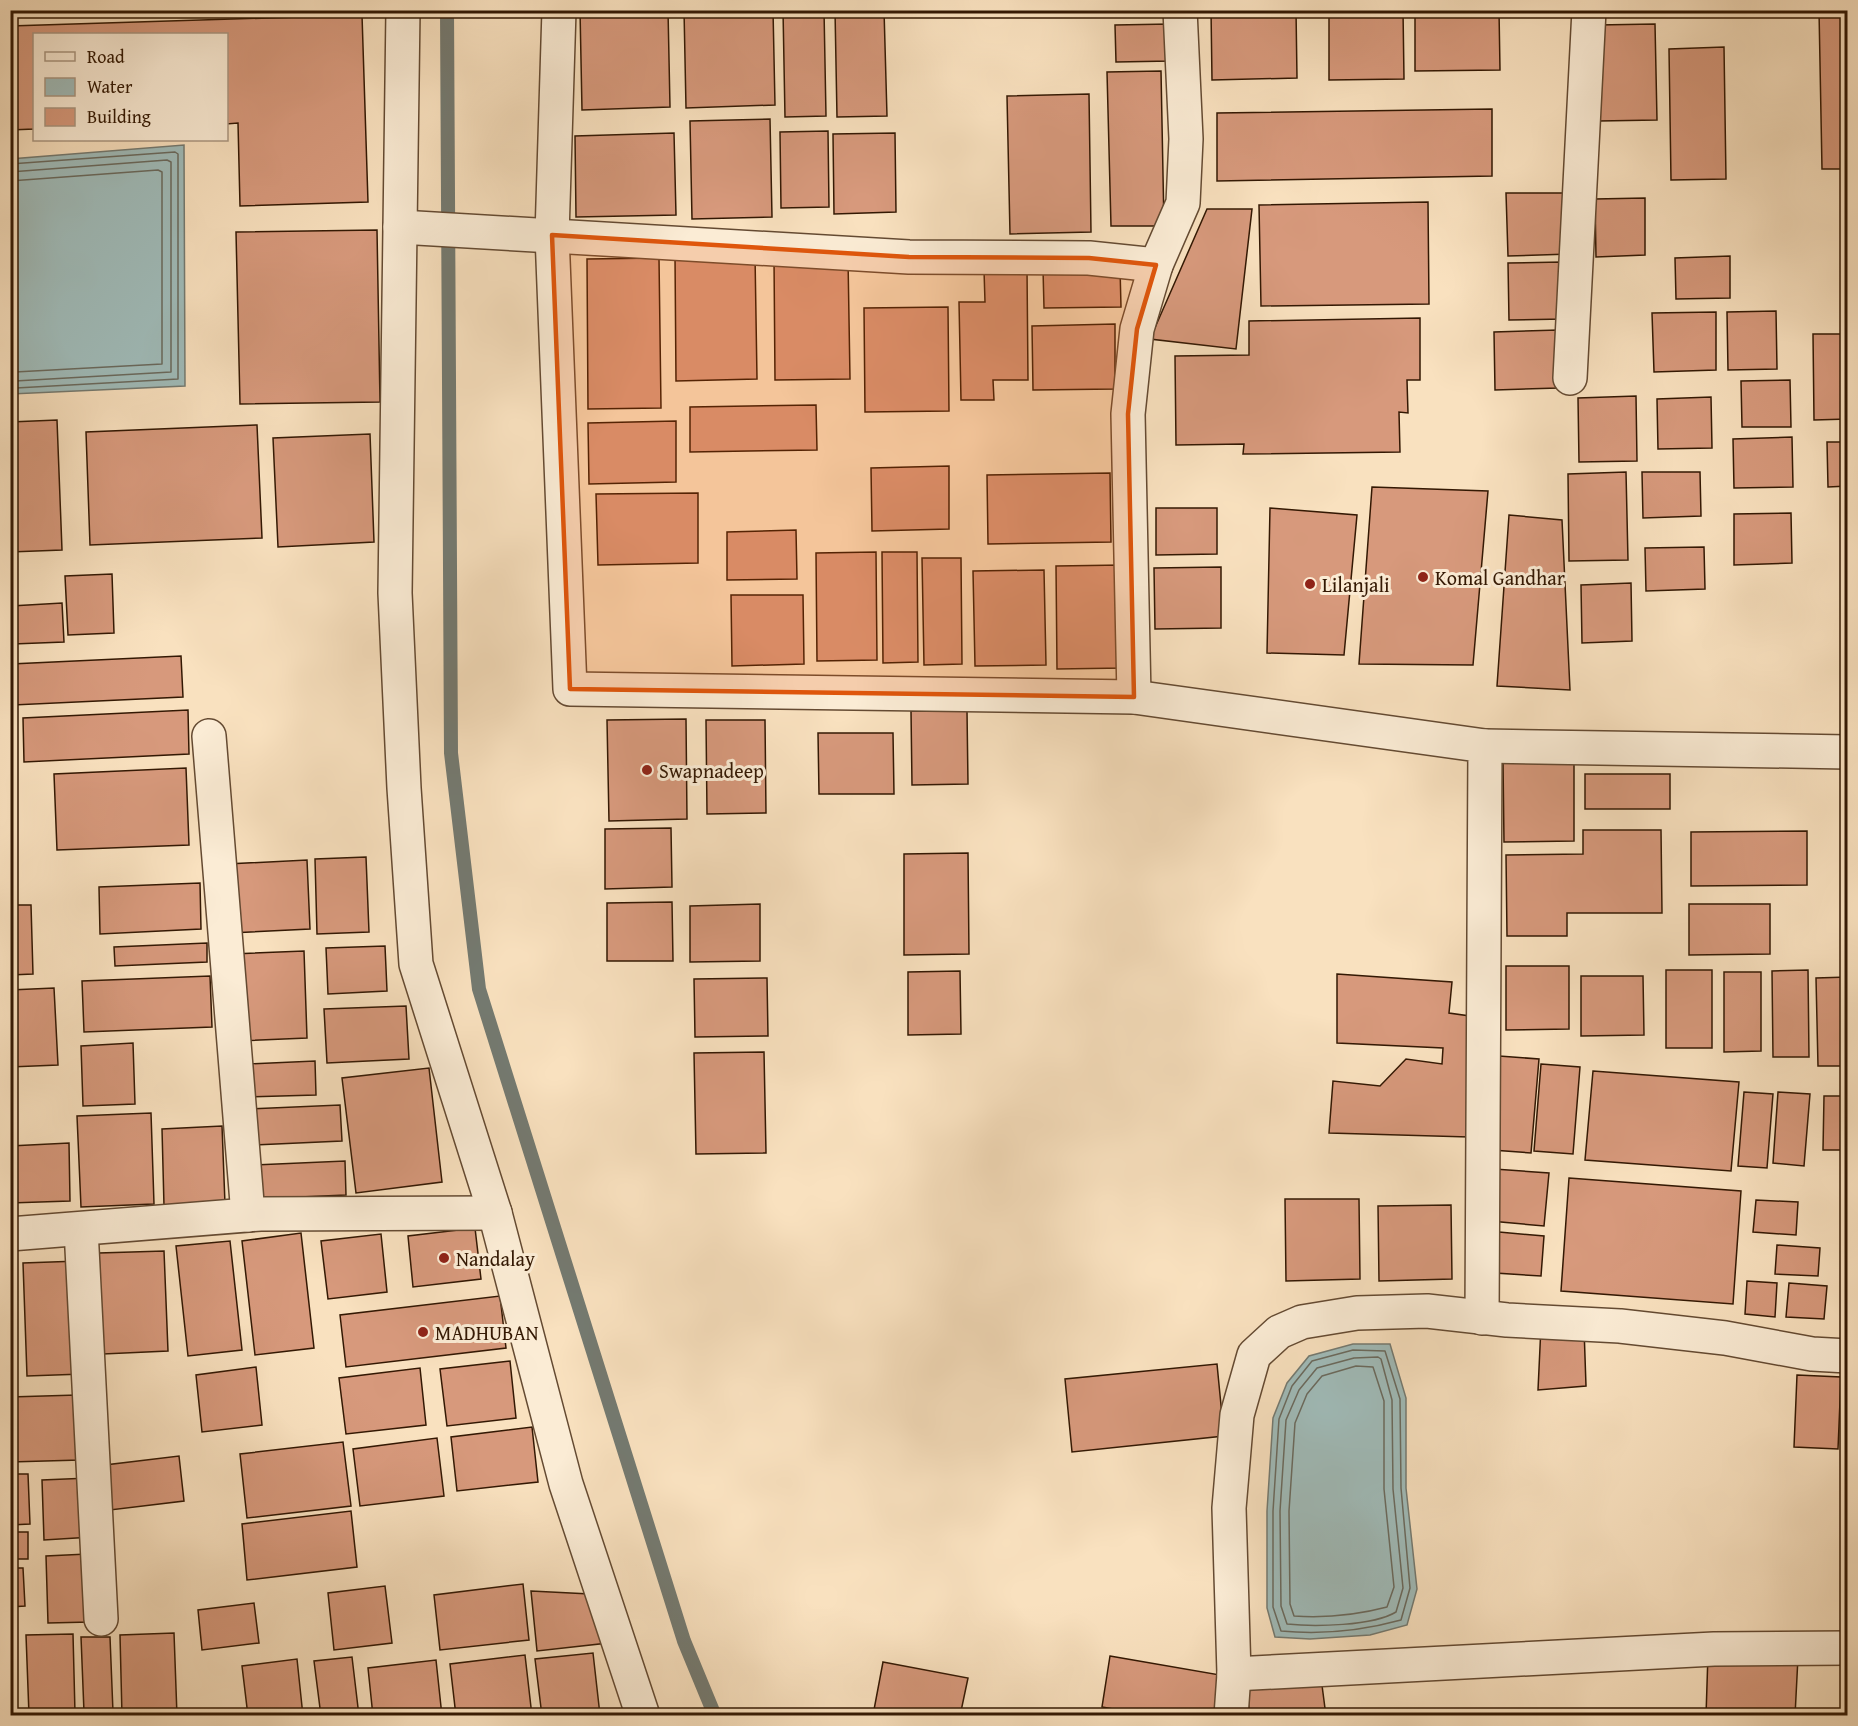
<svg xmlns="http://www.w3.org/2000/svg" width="1858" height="1726" font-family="'Gentium Book Plus',serif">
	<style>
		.water { fill: #a0bcba; stroke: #747a71; stroke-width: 1.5 }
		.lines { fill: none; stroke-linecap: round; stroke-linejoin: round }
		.shore { stroke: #6a6a5e; stroke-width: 1.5 }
		.stream { stroke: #747a71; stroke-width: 14 }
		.building { fill: #d7997c; stroke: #331803; stroke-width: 1.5 }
		.minor-casing { stroke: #644a32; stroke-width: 36 }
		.minor { stroke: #fbecd5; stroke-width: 33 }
		.marked { fill: #df560c; fill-opacity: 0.2; stroke: #df560c; stroke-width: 4.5; stroke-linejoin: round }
		.poi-dot { fill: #8f2418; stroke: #fbecd5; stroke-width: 2 }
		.labels { text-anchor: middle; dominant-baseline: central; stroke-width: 6; stroke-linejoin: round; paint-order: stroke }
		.poi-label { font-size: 20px; fill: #331803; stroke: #fbecd5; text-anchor: start }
	</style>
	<rect width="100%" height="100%" fill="#f9e1bf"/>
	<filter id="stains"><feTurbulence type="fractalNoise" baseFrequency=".00333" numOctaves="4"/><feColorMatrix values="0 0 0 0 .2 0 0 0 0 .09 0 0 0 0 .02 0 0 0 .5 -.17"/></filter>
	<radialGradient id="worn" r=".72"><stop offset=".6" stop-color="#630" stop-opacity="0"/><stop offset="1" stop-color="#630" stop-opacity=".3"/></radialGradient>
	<g class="water">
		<path d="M184 145 185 386 11 394 10 159Z"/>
		<path d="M1353 1344H1390L1406 1398V1488L1417 1589 1407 1625 1370 1635 1310 1639 1275 1637 1267 1608V1511L1273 1418 1287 1383 1309 1356Z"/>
	</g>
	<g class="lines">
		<g class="shore">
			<path d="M10 164 175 152 178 154V379L16 388"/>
			<path d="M10 172 167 160 171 162V372L15 381"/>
			<path d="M10 181 158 170 162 172V364L15 372"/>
			<path d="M1353 1350 1385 1351 1400 1399 1401 1488 1410 1588 1401 1620C1361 1631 1323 1635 1281 1631L1273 1607V1511L1279 1419 1292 1386 1312 1361Z"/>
			<path d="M1378 1357 1381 1359 1392 1400 1393 1489 1403 1588 1396 1612C1373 1626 1314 1627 1287 1624L1281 1606 1280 1511 1286 1420 1299 1390 1317 1368 1354 1358Z"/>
			<path d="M1356 1366 1373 1367 1384 1401V1489L1394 1587 1387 1607C1357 1615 1325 1618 1294 1616L1290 1604 1289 1511 1295 1423 1307 1394 1322 1376Z"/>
		</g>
		<path class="stream" d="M447 10 451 753 479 989 684 1641 715 1716"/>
	</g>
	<g class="building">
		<path d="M580 10H668L670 107 582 110Z"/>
		<path d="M684 10H773L775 105 686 108Z"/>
		<path d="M783 10H824L826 116 785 117Z"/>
		<path d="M835 10H884L887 116 837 117Z"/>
		<path d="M1211 10H1296L1297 78 1212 80Z"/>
		<path d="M1329 10H1403L1404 79 1329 80Z"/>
		<path d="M1415 10H1499L1500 70 1415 71Z"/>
		<path d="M1819 10H1848V169H1822Z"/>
		<path d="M362 15 368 202 240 206 238 123 226 124V34H34V129L10 130V26Z"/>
		<path d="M1170 24 1171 61 1116 62 1115 25Z"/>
		<path d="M1655 24 1657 120 1599 121 1597 25Z"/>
		<path d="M1724 47 1726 179 1671 180 1669 49Z"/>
		<path d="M1161 71 1164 226H1111L1107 72Z"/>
		<path d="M1089 94 1091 232 1010 234 1007 96Z"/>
		<path d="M1492 109V176L1217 181V113Z"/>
		<path d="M770 119 772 217 692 219 690 121Z"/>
		<path d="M828 131 829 207 781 208 780 132Z"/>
		<path d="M674 133 676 215 576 217 575 136Z"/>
		<path d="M895 133 896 212 834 214 833 134Z"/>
		<path d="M1506 193H1569L1570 254 1508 256Z"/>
		<path d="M1645 198V255L1596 257 1595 199Z"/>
		<path d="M1428 202 1429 304 1261 306 1259 205Z"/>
		<path d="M1207 209H1252L1236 349 1150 339Z"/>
		<path d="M377 230 380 402 240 404 236 232Z"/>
		<path d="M755 255 757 379 676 381 675 256Z"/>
		<path d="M1730 256V298L1676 299 1675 258Z"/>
		<path d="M659 258 661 408 588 409 587 259Z"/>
		<path d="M848 258 850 379 775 380 774 259Z"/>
		<path d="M1562 262 1563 319 1509 320 1508 263Z"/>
		<path d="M1120 268 1121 307 1044 308 1043 269Z"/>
		<path d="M1027 269 1028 380H993L994 400H961L959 302H985L984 270Z"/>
		<path d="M10 306 15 403H10Z"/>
		<path d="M948 307 949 411 865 412 864 308Z"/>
		<path d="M1776 311 1777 369 1728 370 1727 312Z"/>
		<path d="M1716 312V370L1654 372 1652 313Z"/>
		<path d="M1420 318V380H1407L1408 413 1399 412 1400 452 1243 454 1244 444 1176 445 1175 356 1249 355V321Z"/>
		<path d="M1115 324V389L1033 390 1032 326Z"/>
		<path d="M1558 330V388L1495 390 1494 332Z"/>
		<path d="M1813 334H1848V419L1814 420Z"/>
		<path d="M1790 380 1791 427H1742L1741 381Z"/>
		<path d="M1636 396 1637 461 1579 462 1578 398Z"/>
		<path d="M1711 397 1712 448 1658 449 1657 399Z"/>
		<path d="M816 405 817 450 690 452V407Z"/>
		<path d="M57 420 62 550 10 552V422Z"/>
		<path d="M676 421V482L589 484 588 423Z"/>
		<path d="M257 425 262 538 90 545 86 432Z"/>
		<path d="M370 434 374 542 278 547 273 438Z"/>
		<path d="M1792 437 1793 487 1734 488 1733 439Z"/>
		<path d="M1827 442H1848V486L1828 487Z"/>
		<path d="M949 466V529L872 531 871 468Z"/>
		<path d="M1626 472 1628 560 1569 561 1568 474Z"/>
		<path d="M1642 472H1700L1701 516 1643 518Z"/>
		<path d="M1110 473 1111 542 988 544 987 475Z"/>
		<path d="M1372 487 1488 491 1473 665 1359 664Z"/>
		<path d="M698 493V563L598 565 596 494Z"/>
		<path d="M1156 508H1217V554L1156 555Z"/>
		<path d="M1270 508 1357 515 1344 655 1267 653Z"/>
		<path d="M1791 513 1792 563 1734 565V514Z"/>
		<path d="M1509 515 1562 520 1570 690 1497 686Z"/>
		<path d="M796 530 797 579 727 580V532Z"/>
		<path d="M1704 547 1705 589 1646 591 1645 548Z"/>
		<path d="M876 552 877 660 817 661 816 553Z"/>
		<path d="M882 552H917L918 662 883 663Z"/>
		<path d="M922 558H961L962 664 924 665Z"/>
		<path d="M1123 565 1124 668 1057 669 1056 566Z"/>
		<path d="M1221 567V628L1155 629 1154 568Z"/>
		<path d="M1044 570 1046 665 975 666 973 571Z"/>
		<path d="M112 574 114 633 68 635 65 576Z"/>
		<path d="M1631 583 1632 641 1582 643 1581 585Z"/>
		<path d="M731 595H803L804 664 732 666Z"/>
		<path d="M62 603 64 642 13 644 11 606Z"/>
		<path d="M181 656 183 697 13 705 11 664Z"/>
		<path d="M188 710 189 754 24 762 23 718Z"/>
		<path d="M911 711H967L968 784 912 785Z"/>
		<path d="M686 719 687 819 609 821 607 720Z"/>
		<path d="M706 720H765L766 813 707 814Z"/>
		<path d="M818 733H893L894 794H819Z"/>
		<path d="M1574 761V841L1504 842 1503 762Z"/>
		<path d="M186 768 189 845 57 850 54 774Z"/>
		<rect x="1585" y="774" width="85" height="35"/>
		<path d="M671 828 672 887 605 889V829Z"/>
		<path d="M1583 830H1661L1662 913H1567V936H1507L1506 855 1583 854Z"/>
		<path d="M1807 831V885L1691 886V832Z"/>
		<path d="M968 853 969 954 904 955V854Z"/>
		<path d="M366 857 369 932 317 934 315 859Z"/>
		<path d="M307 860 310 929 230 933 227 864Z"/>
		<path d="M200 883 201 929 100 934 99 887Z"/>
		<path d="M672 902 673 961H607V903Z"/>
		<path d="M760 904V961L690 962V906Z"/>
		<path d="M1689 904H1770V954L1689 955Z"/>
		<path d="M10 905H31L33 974 10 975Z"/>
		<path d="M207 943V962L115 966 114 947Z"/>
		<path d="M385 946 387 991 328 994 326 948Z"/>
		<path d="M304 951 307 1038 236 1041 233 954Z"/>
		<path d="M1506 966H1569V1029L1506 1030Z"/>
		<rect x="1666" y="970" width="46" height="78"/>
		<path d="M1808 970 1809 1057H1773L1772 971Z"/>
		<path d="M960 971 961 1034 908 1035V972Z"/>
		<path d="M1724 972H1761V1051L1724 1052Z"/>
		<path d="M1337 974 1452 982 1449 1013 1477 1017 1469 1137 1329 1133 1333 1081 1380 1086 1406 1059 1442 1064 1443 1048 1337 1043Z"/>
		<path d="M210 976 212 1027 84 1032 82 981Z"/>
		<path d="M1581 976H1643L1644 1035 1581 1036Z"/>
		<path d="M1848 977V1066H1818L1816 978Z"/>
		<path d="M767 978 768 1036 695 1037 694 979Z"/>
		<path d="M54 988 58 1065 10 1067V990Z"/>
		<path d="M406 1006 409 1059 327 1063 324 1009Z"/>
		<path d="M133 1043 135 1104 83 1106 81 1046Z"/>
		<path d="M764 1052 766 1153 696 1154 694 1053Z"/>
		<path d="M1499 1056 1539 1059 1531 1153 1492 1150Z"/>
		<path d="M315 1061 316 1095 248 1097 247 1064Z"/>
		<path d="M1541 1064 1580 1067 1573 1154 1534 1151Z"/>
		<path d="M429 1068 442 1182 356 1193 342 1078Z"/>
		<path d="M1593 1071 1739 1082 1731 1171 1585 1160Z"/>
		<path d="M1744 1092 1773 1094 1767 1168 1738 1166Z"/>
		<path d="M1778 1092 1810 1094 1804 1166 1773 1163Z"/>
		<path d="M1824 1096H1848V1150H1823Z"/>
		<path d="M340 1105 342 1141 252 1145 250 1109Z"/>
		<path d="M151 1113 154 1204 81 1207 77 1116Z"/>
		<path d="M222 1126 225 1204 164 1206 162 1129Z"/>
		<path d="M69 1143 70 1201 10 1203V1146Z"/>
		<path d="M345 1161 346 1195 254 1199 253 1165Z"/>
		<path d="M1494 1169 1549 1173 1544 1226 1490 1221Z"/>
		<path d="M1569 1178 1741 1191 1733 1304 1561 1291Z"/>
		<path d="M1285 1199H1359L1360 1279 1286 1281Z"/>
		<path d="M1756 1200 1798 1202 1796 1235 1753 1232Z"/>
		<path d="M1451 1205 1452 1279 1379 1281 1378 1206Z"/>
		<path d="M475 1228 481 1279 413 1287 408 1236Z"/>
		<path d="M1499 1232 1544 1236 1541 1276 1495 1273Z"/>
		<path d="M301 1233 314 1348 255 1355 242 1241Z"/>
		<path d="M381 1234 387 1292 328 1299 321 1241Z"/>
		<path d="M230 1241 242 1350 188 1356 176 1246Z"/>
		<path d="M1777 1245 1820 1248 1818 1276 1775 1274Z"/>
		<path d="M164 1251 168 1351 103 1354 99 1253Z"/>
		<path d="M79 1261 83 1374 27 1376 23 1263Z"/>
		<path d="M1747 1281 1777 1283 1775 1317 1745 1314Z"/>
		<path d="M1789 1283 1827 1286 1824 1319 1786 1317Z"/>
		<path d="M500 1296 506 1348 346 1367 340 1315Z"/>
		<path d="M1541 1326 1584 1328 1586 1386 1538 1390Z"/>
		<path d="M510 1361 516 1418 447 1426 440 1369Z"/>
		<path d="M1217 1364 1224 1436 1072 1452 1065 1379Z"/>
		<path d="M256 1367 262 1425 202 1432 196 1375Z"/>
		<path d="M420 1368 426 1425 346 1434 339 1378Z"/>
		<path d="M1797 1375 1841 1377 1838 1449 1794 1447Z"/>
		<path d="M77 1395 80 1460 10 1462V1397Z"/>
		<path d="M532 1427 538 1482 457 1491 451 1437Z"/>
		<path d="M437 1438 444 1496 360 1506 353 1449Z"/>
		<path d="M343 1442 351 1506 247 1518 240 1454Z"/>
		<path d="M179 1456 184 1501 110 1510 105 1465Z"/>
		<path d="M10 1474H28L30 1524 10 1525Z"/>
		<path d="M89 1478 92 1537 44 1540 42 1480Z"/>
		<path d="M351 1511 357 1567 247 1580 242 1524Z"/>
		<rect x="10" y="1532" width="18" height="27"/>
		<path d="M87 1554 90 1622 48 1623 46 1556Z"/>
		<path d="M10 1568H23L25 1606 10 1607Z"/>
		<path d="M523 1584 529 1640 440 1650 434 1595Z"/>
		<path d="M385 1586 392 1643 334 1650 328 1593Z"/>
		<path d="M531 1591 590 1594 608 1643 537 1651Z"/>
		<path d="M254 1603 259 1643 202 1650 198 1610Z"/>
		<path d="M10 1617H13L16 1716H10Z"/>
		<path d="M174 1633 177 1716H122L120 1635Z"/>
		<path d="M73 1634 75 1713 29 1715 26 1635Z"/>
		<path d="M81 1637H110L113 1712H84Z"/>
		<path d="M593 1653 600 1715 542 1716 535 1659Z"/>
		<path d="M1708 1654 1798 1657 1795 1716H1706Z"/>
		<path d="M525 1655 532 1716H456L450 1664Z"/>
		<path d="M1110 1656 1226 1676 1220 1716H1153L1102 1707Z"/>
		<path d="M352 1657 359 1716H321L314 1661Z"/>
		<path d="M297 1659 303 1716H248L242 1666Z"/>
		<path d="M436 1660 442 1716H373L368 1668Z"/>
		<path d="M883 1662 968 1678 960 1716 873 1715Z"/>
		<path d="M1320 1670 1326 1716H1250L1245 1679Z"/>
	</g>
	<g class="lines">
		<g class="minor-casing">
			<g id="minor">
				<path d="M403 10 395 593 404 788 416 964 495 1213 566 1484 643 1716"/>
				<path d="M559 10 552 235 570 689 1134 697 1485 746 1482 1318"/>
				<path d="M400 227 909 257 1089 258 1156 265 1137 329 1128 414 1134 697"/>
				<path d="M1156 265 1183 203 1186 139 1180 10"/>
				<path d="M1570 378 1589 10"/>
				<path d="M209 736 248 1215"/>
				<path d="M1485 746 1848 752"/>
				<path d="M81 1229 101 1619"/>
				<path d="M10 1234 260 1214 495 1213"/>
				<path d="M1234 1674 1714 1649 1848 1648"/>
				<path d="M1231 1716 1234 1674 1229 1508 1237 1415 1254 1355 1279 1332 1302 1322 1357 1313 1427 1311 1507 1320 1620 1326 1725 1338 1812 1354 1848 1356"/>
			</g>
		</g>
		<use href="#minor" class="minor"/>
	</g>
	<path class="marked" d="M552 235 909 257 1089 258 1156 265 1137 329 1128 414 1134 697 570 689Z"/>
	<g class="poi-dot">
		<circle cx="1423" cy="577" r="6"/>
		<circle cx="1310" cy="584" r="6"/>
		<circle cx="647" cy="770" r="6"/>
		<circle cx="444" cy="1258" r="6"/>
		<circle cx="423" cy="1332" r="6"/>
	</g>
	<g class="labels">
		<g class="poi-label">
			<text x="1435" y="577">Komal Gandhar</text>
			<text x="1322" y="584">Lilanjali</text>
			<text x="659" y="770">Swapnadeep</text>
			<text x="456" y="1258">Nandalay</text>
			<text x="435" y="1332">MADHUBAN</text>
		</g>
	</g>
	<rect width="1858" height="1726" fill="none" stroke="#f9e1bf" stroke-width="36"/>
	<rect x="12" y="12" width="1834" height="1702" fill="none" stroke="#331803" stroke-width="3"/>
	<rect x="18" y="18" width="1822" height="1690" fill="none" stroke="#331803" stroke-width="1.5"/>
	<rect x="33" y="33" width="195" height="108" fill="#fbecd5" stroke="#ab9781" stroke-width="1.5"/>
	<rect x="45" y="52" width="30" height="9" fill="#fbecd5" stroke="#ab9781" stroke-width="1.5"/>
	<text x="87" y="63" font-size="18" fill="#331803">Road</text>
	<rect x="45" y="78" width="30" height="18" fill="#a0bcba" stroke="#ab9781" stroke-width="1.5"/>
	<text x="87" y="93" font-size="18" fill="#331803">Water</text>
	<rect x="45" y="108" width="30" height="18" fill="#d7997c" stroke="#ab9781" stroke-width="1.5"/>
	<text x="87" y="123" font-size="18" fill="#331803">Building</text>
	<rect width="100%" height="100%" filter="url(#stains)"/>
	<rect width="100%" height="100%" fill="url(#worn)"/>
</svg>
